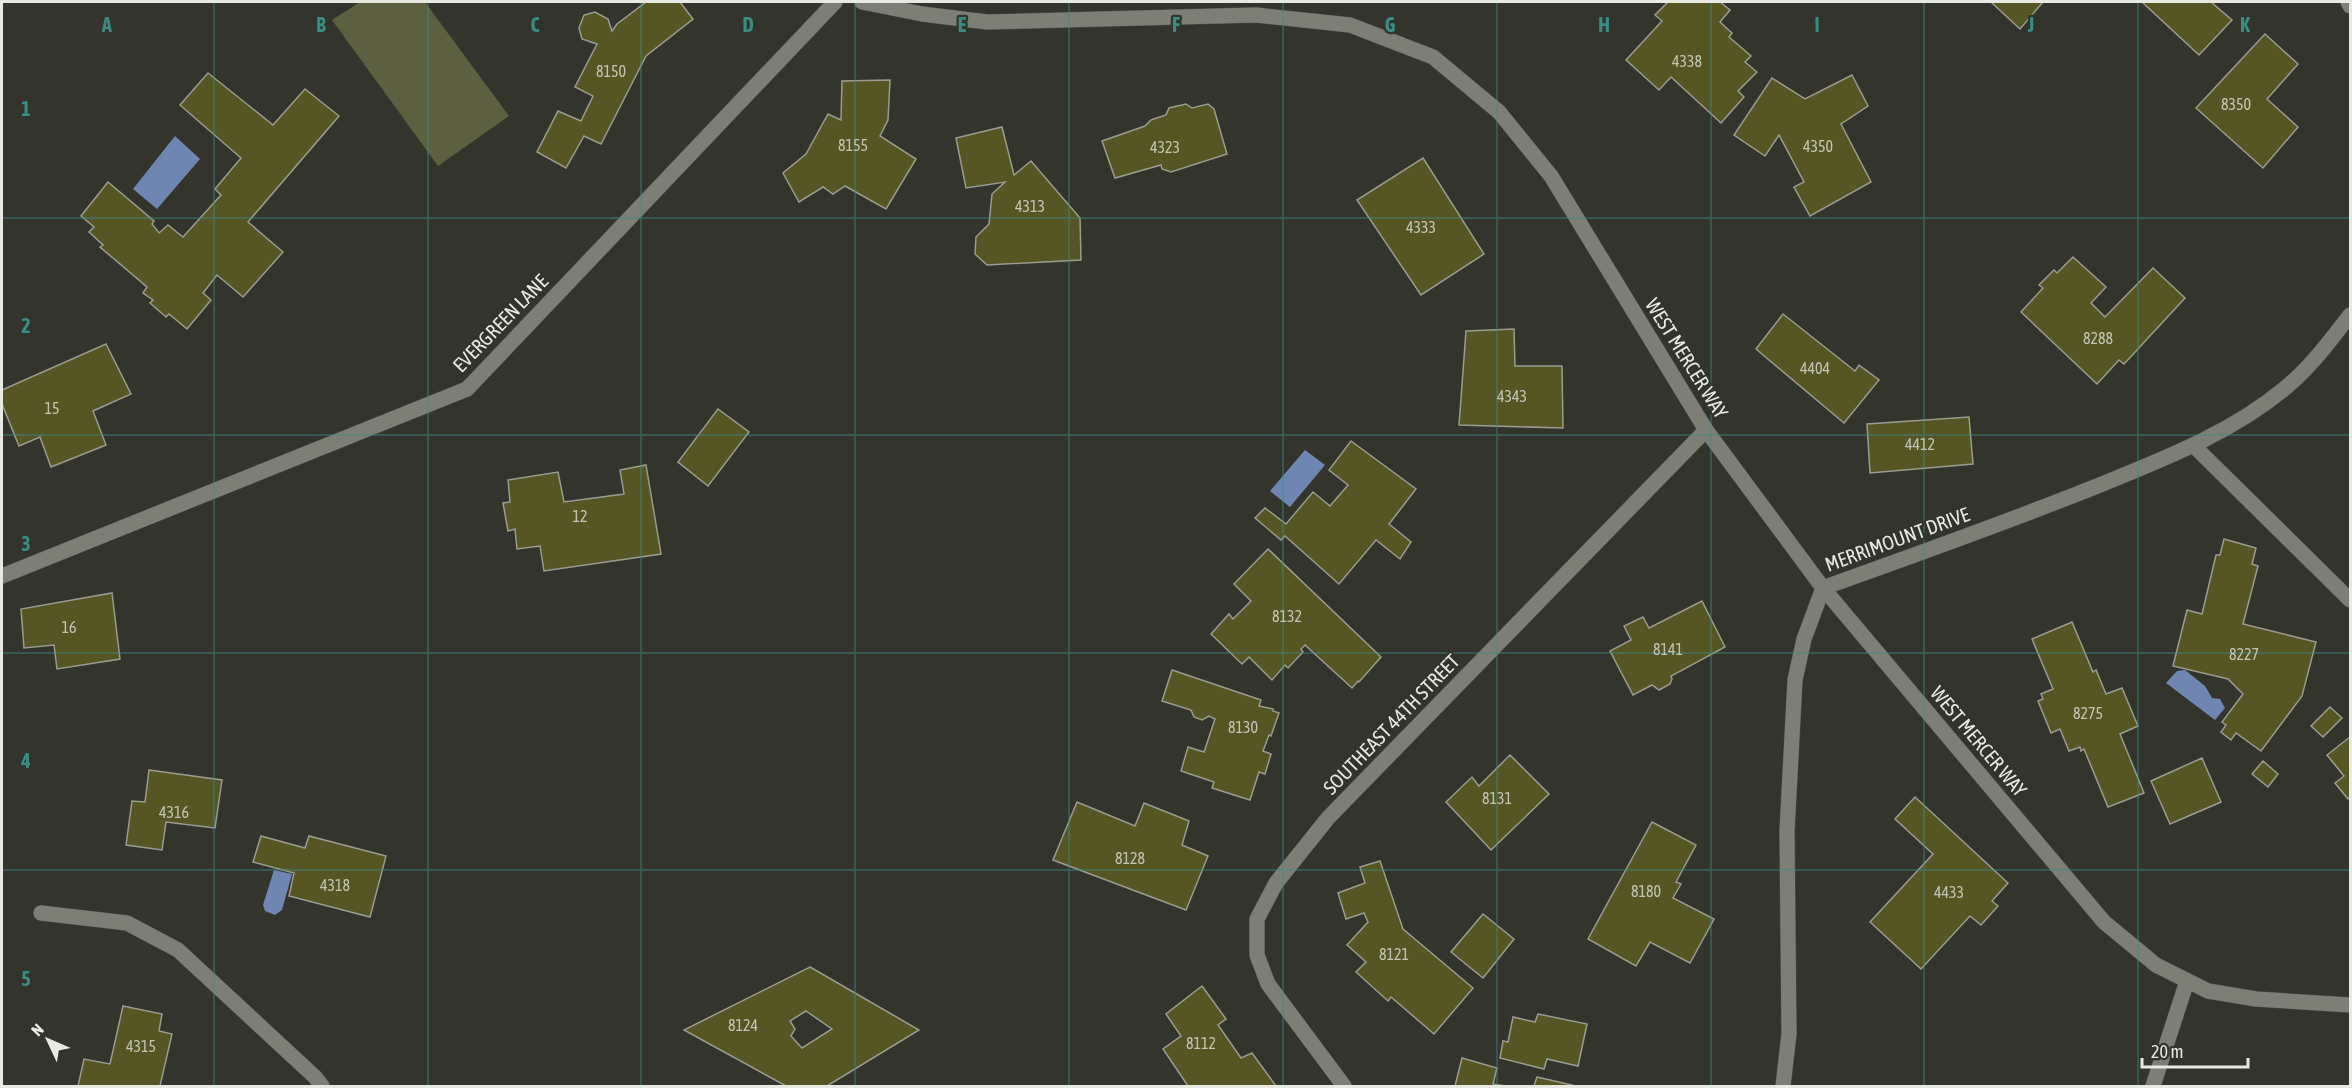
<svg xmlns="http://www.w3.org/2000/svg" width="2352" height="1088" font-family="'Asap Condensed',sans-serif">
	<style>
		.green { fill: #5d5f41 }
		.water { fill: #7086b2 }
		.building { fill: #555624; stroke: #9b9c91; stroke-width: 1.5; fill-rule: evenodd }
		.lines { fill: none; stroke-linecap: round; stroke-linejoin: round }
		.minor-casing { stroke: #505149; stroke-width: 16 }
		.minor { stroke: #7d7e74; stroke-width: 15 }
		.grid { fill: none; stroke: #3a8d85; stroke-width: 1.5; stroke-opacity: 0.55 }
		.labels { text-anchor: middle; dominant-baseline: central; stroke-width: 4.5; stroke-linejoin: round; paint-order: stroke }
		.number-label { font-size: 16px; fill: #c3c4b3 }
		.street-label { font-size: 20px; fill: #e8e9e3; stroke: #33342b }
		.grid-label { font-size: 20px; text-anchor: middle; font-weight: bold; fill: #3a8d85; stroke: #33342b; stroke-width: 4.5; stroke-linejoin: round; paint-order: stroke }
	</style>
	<rect width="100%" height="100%" fill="#33342b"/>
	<path class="green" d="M360 2H425L509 116 438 166 332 20Z"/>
	<g class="water">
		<path d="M175 136 200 159 157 209 133 189Z"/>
		<path d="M1305 450 1325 465 1290 507 1270 491Z"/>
		<path d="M2185 670 2205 686 2212 698 2220 699 2225 708 2215 720 2166 683 2177 671Z"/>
		<path d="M274 870 292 874 282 910 275 915 265 911 263 905Z"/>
	</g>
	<g class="building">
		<path d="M646 2H680L693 19 646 56 601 144 584 136 566 168 537 152 558 111 581 121 593 96 575 87 597 44 582 39 579 28 584 15 595 12 608 19 612 31 617 24Z"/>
		<path d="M1668 2H1720L1730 10 1720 22 1732 33 1729 37 1751 56 1745 62 1757 72 1738 91 1744 97 1721 123 1671 77 1659 90 1626 60 1662 21 1655 15Z"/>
		<path d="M1991 2H2043L2020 29Z"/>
		<path d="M2142 2H2211L2232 20 2199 55Z"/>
		<path d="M2265 34 2298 64 2267 99 2298 127 2263 168 2196 108Z"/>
		<path d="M208 73 273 125 305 89 339 116 248 222 283 252 243 297 217 275 203 293 211 300 187 329 169 314 166 317 150 303 153 300 143 293 147 287 100 247 103 245 89 232 94 227 81 216 108 182 154 221 152 224 159 233 168 225 183 237 221 195 215 189 241 158 180 105Z"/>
		<path d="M1852 75 1868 106 1841 124 1871 182 1810 216 1794 187 1804 182 1779 135 1765 156 1734 135 1772 78 1805 99Z"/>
		<path d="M890 80 888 120 880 136 916 159 886 209 845 186 833 194 823 187 799 202 783 173 806 154 828 114 841 120 842 81Z"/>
		<path d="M1186 104 1192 108 1208 104 1214 109 1227 154 1171 172 1162 169 1161 165 1115 178 1102 141 1145 126 1151 120 1166 115 1169 108Z"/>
		<path d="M1002 127 1014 175 1031 161 1080 218 1081 260 987 265 975 254 976 237 989 224 992 194 1005 182 966 188 956 138Z"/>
		<path d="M1423 158 1484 254 1421 295 1357 200Z"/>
		<path d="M2073 257 2106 287 2091 303 2105 317 2153 268 2185 298 2124 364 2119 360 2097 384 2021 312 2043 288 2039 285 2054 270 2057 273Z"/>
		<path d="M1783 314 1855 371 1859 365 1879 380 1844 423 1756 349Z"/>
		<path d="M1514 329 1515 366H1562L1563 428 1459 425 1466 331Z"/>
		<path d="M106 344 131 394 93 411 106 445 51 467 40 437 19 446 2 404V390Z"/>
		<path d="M718 409 749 432 708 486 678 462Z"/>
		<path d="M1969 417 1973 464 1870 473 1867 424Z"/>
		<path d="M1351 441 1416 489 1389 524 1411 542 1400 559 1376 540 1339 584 1285 536 1281 540 1255 518 1265 508 1286 524 1313 492 1330 506 1348 485 1329 470Z"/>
		<path d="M646 465 661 554 544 571 540 546 517 549 515 529 508 531 503 503 510 502 508 480 558 472 564 502 624 494 620 470Z"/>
		<path d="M2224 539 2256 548 2252 564 2258 566 2243 624 2316 642 2302 696 2261 751 2236 733 2231 740 2221 732 2226 725 2222 722 2243 694 2228 679 2173 666 2187 610 2202 614 2216 555H2220Z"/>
		<path d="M1268 549 1381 657 1359 682 1358 681 1352 688 1305 645 1301 649 1303 652 1288 668 1285 665 1272 680 1249 657 1242 664 1211 634 1229 614 1233 619 1251 601 1234 584Z"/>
		<path d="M112 593 120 659 57 669 54 645 24 648 21 609Z"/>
		<path d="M1702 601 1725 647 1671 676 1672 679 1670 684 1659 690 1652 685 1633 695 1610 651 1631 640 1624 626 1643 617 1649 628Z"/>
		<path d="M2072 622 2093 672 2096 670 2106 694 2122 688 2138 726 2120 734 2144 793 2108 807 2084 749 2081 751 2080 747 2069 751 2060 729 2051 733 2038 701 2043 699 2041 694 2053 689 2032 639Z"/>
		<path d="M1172 670 1261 700 1259 706 1273 709V711L1279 713 1271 736 1269 735 1263 751 1271 754 1265 774 1259 772 1250 800 1212 788 1214 782 1181 771 1188 747 1204 752 1215 719 1209 716 1202 720 1194 717 1191 710 1162 701Z"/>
		<path d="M2330 707 2342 718 2323 737 2311 726Z"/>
		<path d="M2350 737V796L2348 799 2335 783 2344 776 2327 755Z"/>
		<path d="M1510 755 1549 794 1491 850 1446 802 1472 777 1479 786Z"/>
		<path d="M2202 758 2221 802 2170 824 2151 781Z"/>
		<path d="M2263 761 2278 774 2268 787 2252 774Z"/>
		<path d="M149 770 222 780 215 828 166 822 162 850 126 845 132 801 145 802Z"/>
		<path d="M1915 797 2008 883 1992 901 1998 906 1981 925 1970 916 1921 969 1870 922 1933 854 1895 819Z"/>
		<path d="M1077 802 1135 826 1144 803 1189 821 1182 845 1208 856 1186 910 1053 860Z"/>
		<path d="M1652 822 1696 845 1676 882 1681 884 1673 898 1714 919 1690 963 1650 942 1636 966 1588 939Z"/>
		<path d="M261 836 305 848 309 836 386 856 370 917 289 896 294 873 253 862Z"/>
		<path d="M1380 861 1403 929 1473 988 1434 1034 1391 997 1388 1001 1356 972 1366 962 1347 945 1368 922 1364 913 1346 919 1338 893 1365 883 1360 867Z"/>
		<path d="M1483 914 1514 939 1483 978 1451 952Z"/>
		<path d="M810 967 919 1030 827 1086H786L684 1030ZM806 1011 832 1029 802 1048 791 1036 795 1029 790 1021Z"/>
		<path d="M1202 986 1226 1019 1218 1025 1241 1058 1252 1053 1276 1086H1188L1163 1049 1181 1036 1166 1014Z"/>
		<path d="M123 1006 162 1014 159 1031 172 1034 160 1086H78L84 1059 110 1064Z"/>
		<path d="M1538 1014 1587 1024 1578 1066 1547 1059 1544 1069 1500 1058 1503 1041 1508 1042 1513 1017 1535 1022Z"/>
		<path d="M1462 1058 1497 1068 1493 1084 1506 1086H1455Z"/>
		<path d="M1537 1077 1576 1086H1534Z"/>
	</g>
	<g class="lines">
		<g class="minor-casing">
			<g id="minor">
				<path d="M862 2 922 14 987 22 1256 15 1350 25 1433 57 1499 112 1551 176 1706 430 1823 588 2104 922 2156 965 2208 991 2256 999 2350 1005"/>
				<path d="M2348 2 2350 6"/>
				<path d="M2194 446 2350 600"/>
				<path d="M2 576 467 389 835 2"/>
				<path d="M41 913 127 923 178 950 315 1077 322 1086"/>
				<path d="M1344 1086 1268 984 1257 955V919L1276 883 1328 818 1706 430"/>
				<path d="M1783 1086 1789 1034 1787 831 1795 680 1804 639 1823 588C1919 553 2017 519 2112 480 2173 455 2233 431 2284 389 2310 368 2330 341 2350 315"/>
				<path d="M2153 1086 2187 981"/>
			</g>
		</g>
		<use href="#minor" class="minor"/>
	</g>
	<path class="grid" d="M214 2V1086M428 2V1086M641 2V1086M855 2V1086M1069 2V1086M1283 2V1086M1497 2V1086M1711 2V1086M1924 2V1086M2138 2V1086M2 218H2350M2 435H2350M2 653H2350M2 870H2350"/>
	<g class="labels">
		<g class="number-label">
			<text x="1687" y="61">4338</text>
			<text x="611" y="71">8150</text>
			<text x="2236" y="104">8350</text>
			<text x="853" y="145">8155</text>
			<text x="1818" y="146">4350</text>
			<text x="1165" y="147">4323</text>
			<text x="1030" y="206">4313</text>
			<text x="1421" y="227">4333</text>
			<text x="2098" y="338">8288</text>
			<text x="1815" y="368">4404</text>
			<text x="1512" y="396">4343</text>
			<text x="52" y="408">15</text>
			<text x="1920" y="444">4412</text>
			<text x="580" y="516">12</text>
			<text x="1287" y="616">8132</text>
			<text x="69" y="627">16</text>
			<text x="1668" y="649">8141</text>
			<text x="2244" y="654">8227</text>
			<text x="2088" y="713">8275</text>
			<text x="1243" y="727">8130</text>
			<text x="1497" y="798">8131</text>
			<text x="174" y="812">4316</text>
			<text x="1130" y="858">8128</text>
			<text x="335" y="885">4318</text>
			<text x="1646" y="891">8180</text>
			<text x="1949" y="892">4433</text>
			<text x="1394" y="954">8121</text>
			<text x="743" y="1025">8124</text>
			<text x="1201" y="1043">8112</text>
			<text x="141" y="1046">4315</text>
		</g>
		<g class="street-label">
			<text transform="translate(500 323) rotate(-46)">EVERGREEN LANE</text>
			<text transform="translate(1687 358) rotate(58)">WEST MERCER WAY</text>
			<text transform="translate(1897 539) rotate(-20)">MERRIMOUNT DRIVE</text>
			<text transform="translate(1391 724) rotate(-46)">SOUTHEAST 44TH STREET</text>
			<text transform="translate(1979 741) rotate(50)">WEST MERCER WAY</text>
		</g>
	</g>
	<g class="grid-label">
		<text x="107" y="32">A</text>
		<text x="321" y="32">B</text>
		<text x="535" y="32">C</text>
		<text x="748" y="32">D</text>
		<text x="962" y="32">E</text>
		<text x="1176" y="32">F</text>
		<text x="1390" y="32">G</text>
		<text x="1604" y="32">H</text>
		<text x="1817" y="32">I</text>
		<text x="2031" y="32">J</text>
		<text x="2245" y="32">K</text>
		<text x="26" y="116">1</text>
		<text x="26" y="333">2</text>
		<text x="26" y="551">3</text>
		<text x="26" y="768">4</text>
		<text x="26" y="986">5</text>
	</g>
	<rect width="2352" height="1088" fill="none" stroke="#e8e9e3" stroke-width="6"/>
	<g transform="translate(48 1040) rotate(314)" stroke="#33342b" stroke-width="4.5" paint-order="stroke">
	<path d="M0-4.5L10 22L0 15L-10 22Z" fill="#e8e9e3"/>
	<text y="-9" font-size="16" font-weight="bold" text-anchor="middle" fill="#e8e9e3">N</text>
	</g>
	<path d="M2142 1058v9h106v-9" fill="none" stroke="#e8e9e3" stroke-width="3"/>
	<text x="2151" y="1058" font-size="18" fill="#e8e9e3" stroke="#33342b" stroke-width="4.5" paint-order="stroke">20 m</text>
</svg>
